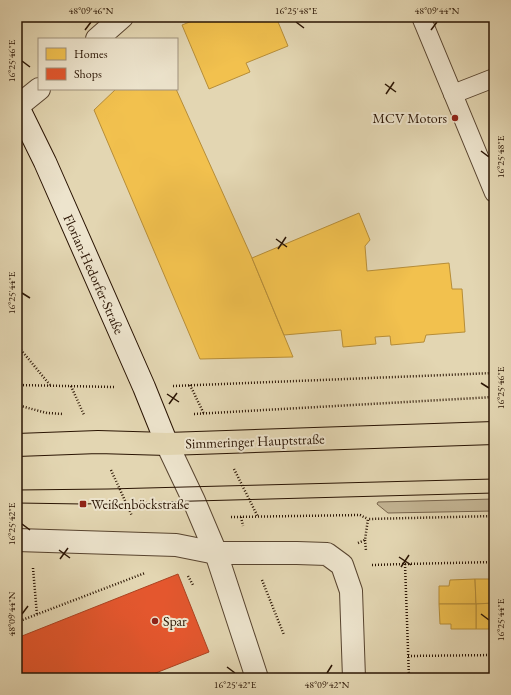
<svg xmlns="http://www.w3.org/2000/svg" width="511" height="695" font-family="'EB Garamond',serif">
	<style>
		.green { fill: #c4b594; stroke: #77644c }
		.homes { fill: #f2c14e; stroke: #b68d38 }
		.shops { fill: #e4572e; stroke: #ac4321 }
		.lines { fill: none; stroke-linecap: round; stroke-linejoin: round }
		.service-casing { stroke: #58442f; stroke-width: 20 }
		.minor-casing { stroke: #58442f; stroke-width: 24 }
		.secondary-casing { stroke: #2a1403; stroke-width: 24 }
		.primary-casing { stroke: #2a1403; stroke-width: 24 }
		.path { stroke: #2a1403; stroke-width: 2.5; stroke-dasharray: 1 2; stroke-linecap: butt }
		.service { stroke: #ede4cd; stroke-width: 18 }
		.minor { stroke: #ede4cd; stroke-width: 22 }
		.secondary { stroke: #ede4cd; stroke-width: 22 }
		.primary { stroke: #e3d6b2; stroke-width: 22 }
		.tram { stroke: #2a1403; stroke-width: 1 }
		.ticks { fill: none; stroke: #2a1403; stroke-width: 1.5 }
		.poi-dot { fill: #8f2418; stroke: #ede4cd; stroke-width: 1.5 }
		.labels { text-anchor: middle; dominant-baseline: central; stroke-width: 4; stroke-linejoin: round; paint-order: stroke }
		.poi-label { font-size: 14px; fill: #2a1403; stroke: #ede4cd; text-anchor: start }
		.street-label { font-size: 14px; fill: #2a1403; stroke: #ede4cd }
		.neatline { fill: none; stroke: #2a1403; stroke-width: 1.5 }
		.ticks-label { font-size: 10px; text-anchor: middle; fill: #2a1403 }
	</style>
	<rect width="100%" height="100%" fill="#e3d6b2"/>
	<filter id="stains"><feTurbulence type="fractalNoise" baseFrequency=".005" numOctaves="4"/><feColorMatrix values="0 0 0 0 .2 0 0 0 0 .09 0 0 0 0 .02 0 0 0 .5 -.17"/></filter>
	<radialGradient id="worn" r=".72"><stop offset=".6" stop-color="#630" stop-opacity="0"/><stop offset="1" stop-color="#630" stop-opacity=".3"/></radialGradient>
	<path class="green" d="M494 499V511L388 513 377 504 378 502Z"/>
	<g class="homes">
		<path d="M202 17H276L288 46 246 63 250 72 209 89 182 25Z"/>
		<path d="M116 89H176L252 258 293 357 200 359 94 110Z"/>
		<path d="M359 213 370 240 365 246 367 271 449 263 452 289H462L465 332 426 335 424 342 391 345 390 336 375 337 376 344 343 347 341 330 284 335 252 258Z"/>
		<path d="M475 579 476 604H439V586H449L450 580Z"/>
		<path d="M475 579H494V603L476 604Z"/>
		<path d="M494 603V629H476V604Z"/>
		<path d="M439 604H476V629H451V624H440Z"/>
	</g>
	<path class="shops" d="M178 574 209 652 143 678H17V638Z"/>
	<g class="lines">
		<g class="service-casing">
			<g id="service">
				<path d="M421 17 453 94"/>
				<path d="M494 78 453 94 494 193"/>
			</g>
		</g>
		<g class="minor-casing">
			<g id="minor">
				<path d="M97 39 122 17"/>
				<path d="M18 106 39 89"/>
				<path d="M167 444 194 501 216 553 257 678"/>
				<path d="M17 540 176 545 216 553H297L327 554 342 565 351 591 354 678"/>
			</g>
		</g>
		<g class="secondary-casing">
			<path id="secondary" d="M17 105 45 162 144 387 167 444"/>
		</g>
		<g class="primary-casing">
			<path id="primary" d="M17 445 98 442 167 444 494 433"/>
		</g>
		<g class="path">
			<path d="M17 345 50 385"/>
			<path d="M17 385 114 387"/>
			<path d="M190 385 204 414"/>
			<path d="M71 386 84 415"/>
			<path d="M173 386 494 373"/>
			<path d="M17 405 47 413 63 414"/>
			<path d="M194 414 494 397"/>
			<path d="M234 469 258 517"/>
			<path d="M111 470 132 516"/>
			<path d="M231 517 360 515 368 519"/>
			<path d="M241 517 243 526"/>
			<path d="M365 540 366 551"/>
			<path d="M358 543 365 540 368 519 494 516"/>
			<path d="M405 564 494 562"/>
			<path d="M372 565 405 564 409 678"/>
			<path d="M33 568 37 615"/>
			<path d="M188 576 193 585"/>
			<path d="M262 580 284 635"/>
			<path d="M17 622 145 573"/>
			<path d="M408 656 494 655"/>
		</g>
		<use href="#service" class="service"/>
		<use href="#minor" class="minor"/>
		<use href="#secondary" class="secondary"/>
		<use href="#primary" class="primary"/>
		<g class="tram">
			<path d="M17 490 108 489 494 479"/>
			<path d="M17 503 83 504 494 493"/>
		</g>
	</g>
	<path class="ticks" d="M296 22 304 28M85 30 91 22M431 30 437 22M22 61 30 67M385 84 396 92M386 94 394 82M481 151 489 157M276 239 287 247M278 249 286 237M22 293 30 298M481 383 489 388M167 394 179 402M169 404 177 393M22 524 30 530M59 550 70 558M399 557 411 565M60 559 68 548M401 567 409 555M22 614 28 606M481 614 489 620M227 667 235 673M327 673 332 665"/>
	<g class="poi-dot">
		<circle cx="455" cy="118" r="4"/>
		<rect x="79" y="500" width="8" height="8" rx="2"/>
		<circle cx="155" cy="621" r="4"/>
	</g>
	<g class="labels">
		<g class="poi-label">
			<text x="447" y="118" text-anchor="end">MCV Motors</text>
			<text x="91" y="504">Weißenböckstraße</text>
			<text x="163" y="621">Spar</text>
		</g>
		<g class="street-label">
			<text transform="translate(94 274) rotate(66)">Florian-Hedorfer-Straße</text>
			<text transform="translate(255 441) rotate(-2)">Simmeringer Hauptstraße</text>
		</g>
	</g>
	<rect width="511" height="695" fill="none" stroke="#e3d6b2" stroke-width="44"/>
	<rect x="38" y="38" width="140" height="52" fill="#ede4cd" stroke="#9f917c"/>
	<rect x="46" y="48" width="20" height="12" fill="#f2c14e" stroke="#9f917c"/>
	<text x="74" y="58" font-size="12" fill="#2a1403">Homes</text>
	<rect x="46" y="68" width="20" height="12" fill="#e4572e" stroke="#9f917c"/>
	<text x="74" y="78" font-size="12" fill="#2a1403">Shops</text>
	<rect x="22" y="22" width="467" height="651" class="neatline"/>
	<g class="ticks-label">
		<text x="91" y="14">48°09'46"N</text>
		<text x="296" y="14">16°25'48"E</text>
		<text x="437" y="14">48°09'44"N</text>
		<text transform="translate(11 61) rotate(-90)" y="4">16°25'46"E</text>
		<text transform="translate(500 157) rotate(-90)" y="4">16°25'48"E</text>
		<text transform="translate(11 293) rotate(-90)" y="4">16°25'44"E</text>
		<text transform="translate(500 388) rotate(-90)" y="4">16°25'46"E</text>
		<text transform="translate(11 524) rotate(-90)" y="4">16°25'42"E</text>
		<text transform="translate(11 614) rotate(-90)" y="4">48°09'44"N</text>
		<text transform="translate(500 620) rotate(-90)" y="4">16°25'44"E</text>
		<text x="235" y="688">16°25'42"E</text>
		<text x="327" y="688">48°09'42"N</text>
	</g>
	<rect width="100%" height="100%" filter="url(#stains)"/>
	<rect width="100%" height="100%" fill="url(#worn)"/>
</svg>
